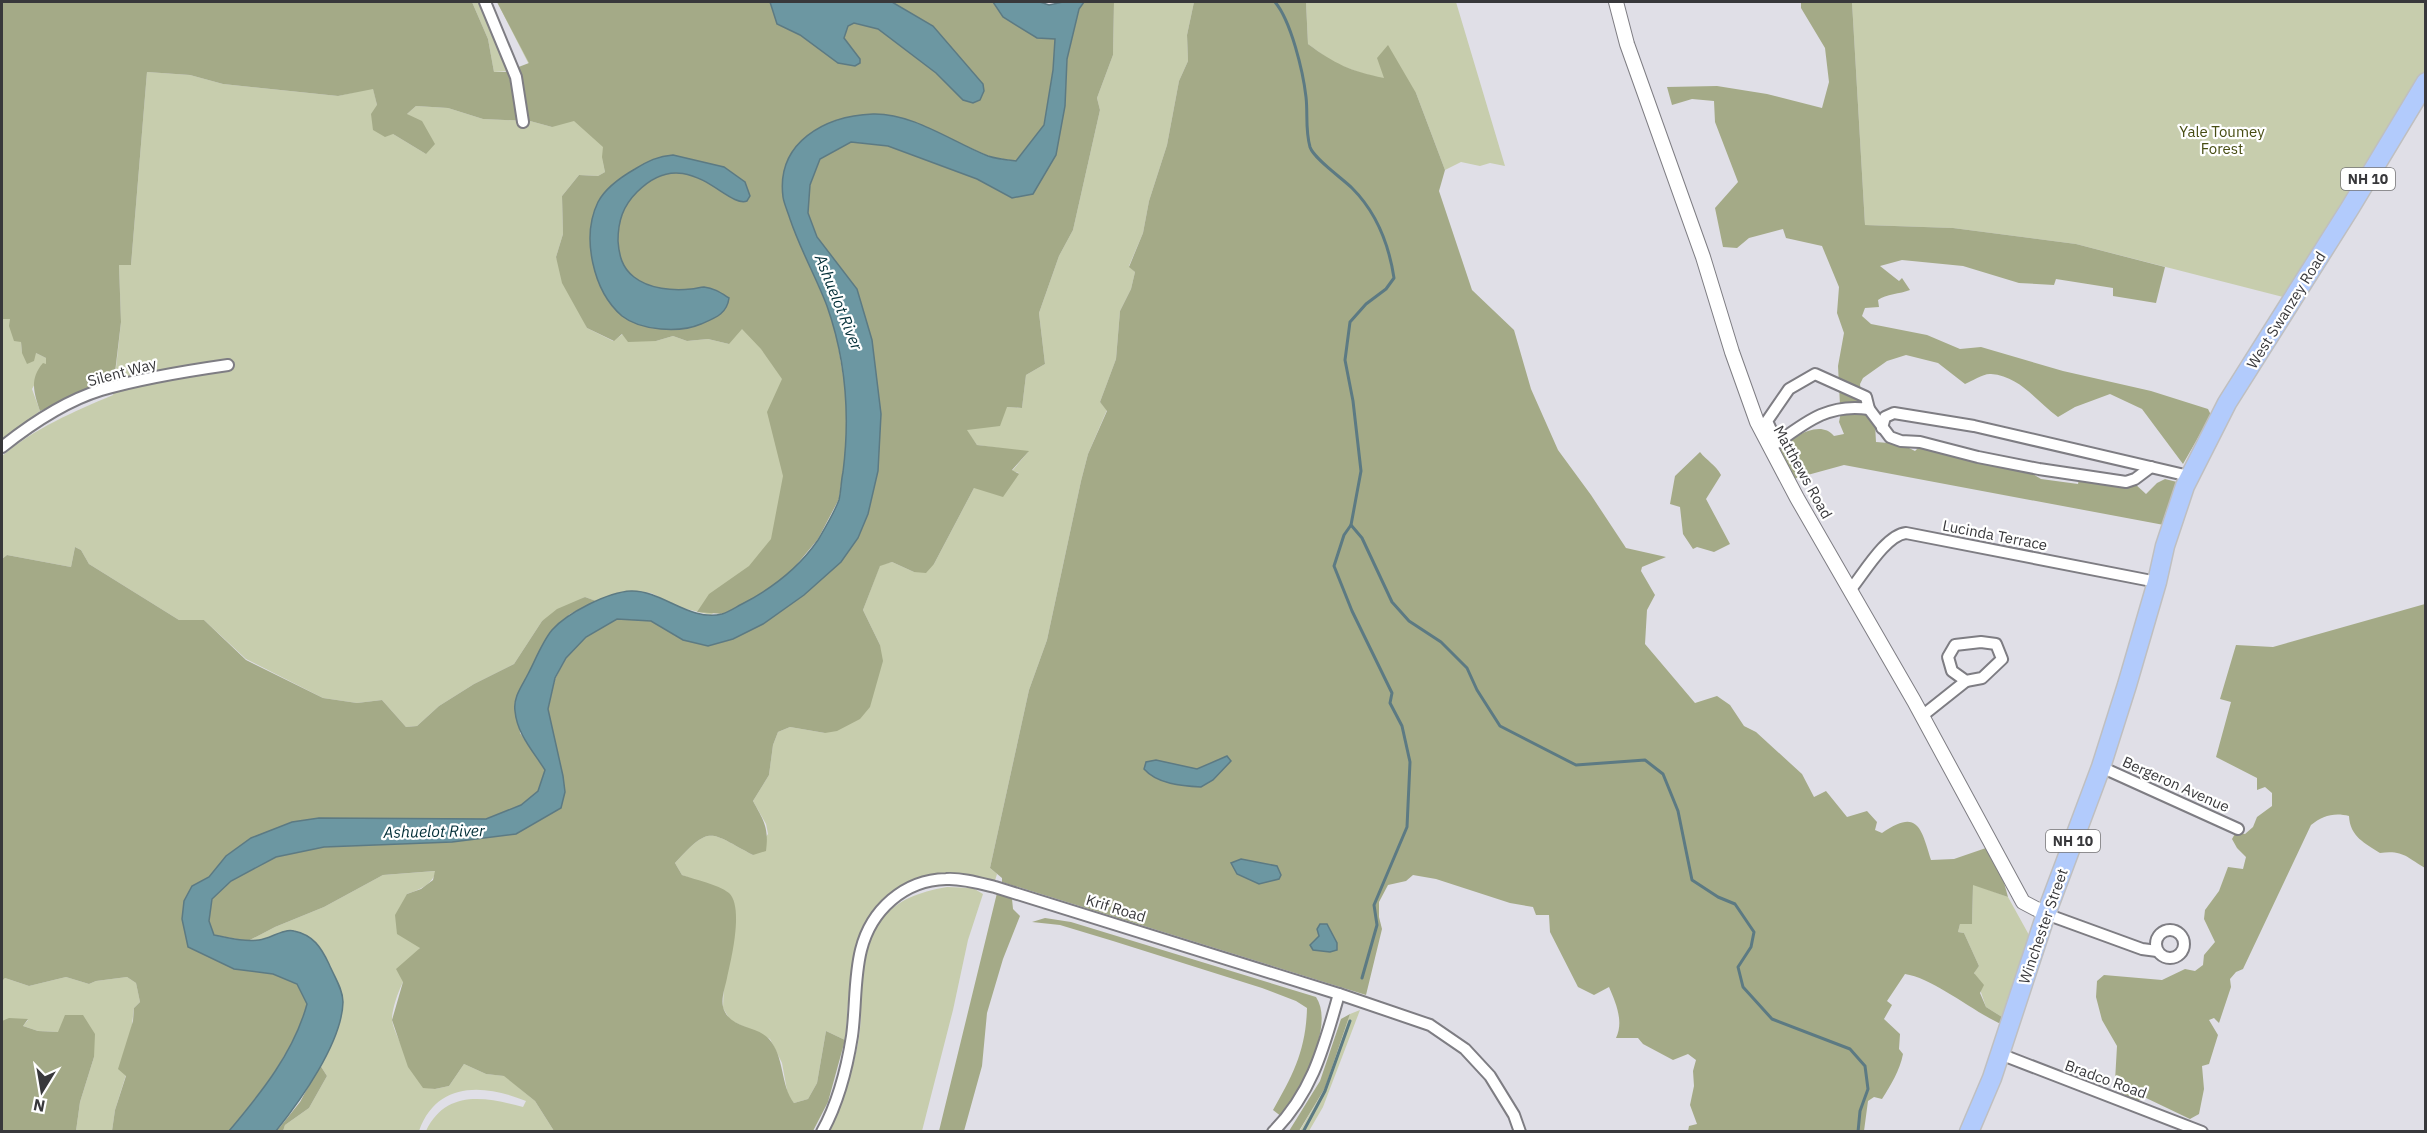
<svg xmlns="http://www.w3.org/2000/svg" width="2427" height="1133" font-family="'IBM Plex Sans',sans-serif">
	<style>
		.green { fill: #c7cdad; fill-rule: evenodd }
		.forest { fill: #a4aa87 }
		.water { fill: #6c97a2; stroke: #5c7a83; stroke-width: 1.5 }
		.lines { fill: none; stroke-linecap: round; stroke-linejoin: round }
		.stream { stroke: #5c7a83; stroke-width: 3 }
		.minor-casing { stroke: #7e7d83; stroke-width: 14 }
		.tertiary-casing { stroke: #7e7d83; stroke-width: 16 }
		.primary-casing { stroke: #bfbfc0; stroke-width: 21 }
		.minor { stroke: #fff; stroke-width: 10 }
		.tertiary { stroke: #fff; stroke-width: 14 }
		.primary { stroke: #b2cbfc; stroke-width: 18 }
		.labels { text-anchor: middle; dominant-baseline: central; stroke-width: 4.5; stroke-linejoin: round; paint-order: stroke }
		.shield { fill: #fff; stroke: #747476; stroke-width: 1.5 }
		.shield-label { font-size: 14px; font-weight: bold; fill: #38383b }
		.park-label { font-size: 15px; fill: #474d13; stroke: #fff }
		.street-label { font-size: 15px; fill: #38383b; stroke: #fff }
		.water-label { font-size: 16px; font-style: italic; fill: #032f38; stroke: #fff }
	</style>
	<rect width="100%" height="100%" fill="#e0dfe7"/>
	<g class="green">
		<path d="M472 2H479L509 71 494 72 488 39Z"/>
		<path d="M497 2H770L773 8 933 26 892 2H993C1008 23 1029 37 1055 39L991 157 783 197 836 334 847 399 839 499 711 615 678 607 651 593 630 591 596 601 585 597 542 621 514 664 474 684 439 706 417 726 406 727 382 700 357 703 323 698 246 659 204 620H179L89 564 81 550 75 547 71 567 7 555 2 559V456C35 428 73 412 113 395L121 322 119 265H131L147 72 190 75 223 84 338 96 373 88 377 105 393 134 426 154 407 114 416 106 448 108 483 119 530 121 552 127 546 98ZM602 157 618 228 729 344 708 339 687 341 673 336 656 341 623 334 613 341 587 328 556 257 563 234 562 196 579 175 598 176 605 172Z"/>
		<path d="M1114 2H1194L1187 35 1188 61 1179 81 1167 145 1149 201 1143 233 1129 266 1135 272 1131 289 1120 311 1116 359 1100 402 1107 410 1088 454 1081 481 1047 640 1029 690 990 868 997 874 994 884C980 881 964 876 949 875 935 874 922 878 909 883 848 909 851 984 845 1040L826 1031 817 1083 808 1099 794 1103 788 1096 782 1063 770 1039 730 1020 723 1008 727 892 682 875 675 863C711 824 709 832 753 855L768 834 766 824 753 801 769 775 773 745 778 732 790 727 825 733 880 645 863 610 880 565 892 562 914 572 934 564 974 488 1019 473 1012 471 1028 452 977 445 966 430 1006 407 1022 408 1026 375 1045 364 1039 313 1059 256 1073 230 1100 110 1097 98 1113 55Z"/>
		<path d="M1306 2H1456L1505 166 1490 163 1480 166 1461 162 1445 170 1416 93 1384 79 1361 73 1334 63 1308 44Z"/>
		<path d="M1852 2H2425V71L2287 298 2076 244 1953 228 1865 225Z"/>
		<path d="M2 319H11L21 342 22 353H36L46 358V364L32 389 40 411 2 440Z"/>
		<path d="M436 871C432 885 421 889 407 894L420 948C410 968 394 995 392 1018 391 1030 417 1074 423 1087L435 1089 449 1086 464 1064 486 1074 505 1076 535 1101 554 1131H426C446 1089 486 1097 523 1107L526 1101C484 1084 437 1081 419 1131H283L285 1125 309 1108 327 1076 320 1065C338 1030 351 1010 332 972 329 966 327 956 322 951 314 942 301 936 291 930L263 940 248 941 275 927 324 907 383 875Z"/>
		<path d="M1973 884 2008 897 2029 935 2027 949 2002 1017 1986 1007 1974 972 1979 966 1964 933 1958 932 1960 924H1972Z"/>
		<path d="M947 887 973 888 983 894 968 940 953 1010 922 1131 827 1132C842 1103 854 1069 859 1037 862 1019 860 1000 862 982 867 923 888 897 947 887Z"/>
		<path d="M66 977 89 984 96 981 127 977 136 983 140 1002 134 1008 126 1075 115 1110 112 1131H76L80 1102 94 1057 58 1032 38 1031 23 1026 28 1020 2 1021V981L5 978 29 986Z"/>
		<path d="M1360 1010 1323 1107 1309 1131 1299 1132 1325 1088 1350 1014Z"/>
	</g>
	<g class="forest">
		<path d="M2 2H472L488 39 494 72H505L529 63 497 2H770L777 24 800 35 838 63 860 59 844 38 848 26 853 23 878 29 936 73 963 100 984 91 983 84 933 26 892 2H993C1008 23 1029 37 1055 39L1053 70 1044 125 1016 161 991 157 909 120H834L793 227 827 306 836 334 847 399 848 435 839 499 818 539 788 575 768 591 723 614 697 612 709 594 749 566 771 539 783 476 767 412 782 379 761 349 742 329 729 344 708 339 687 341 673 336 656 341 628 342 622 334 614 341 587 328 562 283 556 257 563 234 562 196 579 175 598 176 605 172 602 157 603 147 574 121 552 127 530 121 483 119 448 108 416 106 407 114 422 121 435 144 426 154 393 134 385 137 373 130 371 114 377 105 373 89 338 96 223 84 190 75 147 72 131 265H119L121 322 114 381 40 411C34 393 29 379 43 363L46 364V358L36 353 34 361 27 364 22 353 21 342 14 341 9 326 10 319H2Z"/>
		<path d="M1084 2H1114L1113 55 1097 98 1100 110 1073 230 1059 256 1039 313 1045 364 1026 375 1022 408 1007 407 1000 426 967 430 977 445 1029 451 1012 470 1019 474 1003 497 974 488 934 564 926 573 914 572 892 562 880 566 863 610 880 645 883 661 870 707 860 719 837 731 825 733 790 727 778 732 773 745 769 775 753 801C764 821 769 828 766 851L753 855C709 832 711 824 675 863L682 875C696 880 717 884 729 893 744 907 731 960 727 978 725 988 720 1000 724 1010 732 1029 756 1025 769 1039 785 1057 780 1085 794 1103L808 1099 817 1083 826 1031 845 1040 828 1102 813 1131H554L535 1101 504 1076 486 1074 464 1064 449 1086 435 1089 423 1088 408 1067 392 1020 403 982 396 969 420 948 397 934 395 915 407 894 421 889 433 880 435 871 383 875 324 907 275 927 248 941 214 935 209 921 212 899 231 881 276 857 324 847 452 842 516 834 561 808 548 709 555 679 566 658 586 636 617 619 651 621 683 640 708 646 733 639 763 624 804 595 858 538 868 514 878 471 857 289 817 237 808 213 810 186 820 159 851 142 888 146 977 179 1012 198 1065 106 1067 59 1079 9Z"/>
		<path d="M1194 2H1306L1308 44C1335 64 1350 71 1384 78L1377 58 1388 45 1416 93 1445 170 1439 191 1472 290 1514 330 1531 389 1558 450 1591 495 1626 548 1666 557 1642 567 1641 571 1655 595 1647 610 1645 644 1695 703 1717 696 1730 705 1744 726 1756 732 1802 774 1814 797 1826 791 1847 817 1867 811 1877 822 1875 830 1882 833C1918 808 1921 828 1931 860L1954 859 1986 848 2000 868 2008 897 1973 885 1972 924H1960L1958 932 1964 933 1979 966 1974 973 1984 985 1980 993 1986 1007 2002 1017 2001 1024C1972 1011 1933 978 1905 974L1887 1001 1892 1005 1884 1019 1900 1034 1899 1049 1903 1054C1900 1070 1891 1085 1882 1099L1874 1097 1868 1101 1864 1131H1688L1689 1126 1697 1124 1690 1105 1694 1086 1693 1071 1696 1060 1688 1054 1673 1060 1643 1044 1638 1038H1616C1624 1022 1616 1003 1609 987L1594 995 1578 987 1550 932 1549 915H1536L1533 907 1510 903 1436 879 1413 875 1406 881 1388 885 1379 902V917L1382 929 1366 995 1002 882V878L990 868 1029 690 1047 640 1081 481 1088 454 1107 411 1100 402 1116 359 1120 311 1131 289 1135 272 1129 267 1143 233 1149 201 1167 145 1179 81 1188 61 1187 35Z"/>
		<path d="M1801 2H1852L1865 225 1953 228 2076 244 2165 267 2156 303 2113 296V288L2056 279 2054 285 2019 283 1963 266 1902 260 1880 266 1899 281 1902 278 1910 290C1900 294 1886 294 1878 300L1879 307 1865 308 1862 316 1871 324 1927 335 1960 349 1981 347 2063 371 2151 391 2208 409 2211 415 2183 464 2142 409 2110 394 2075 407 2058 417C2036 401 2020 376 1991 374 1984 373 1972 381 1965 384L1938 363 1906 355 1887 361 1863 378 1860 384 1862 403 1849 402 1840 405 1838 366 1844 333 1837 313 1839 287 1822 246 1786 238 1783 229 1749 238 1737 248 1723 247 1715 208 1738 182 1715 122 1714 101 1692 99 1672 105 1667 87 1717 86 1767 94 1822 108 1829 82 1825 48 1801 8Z"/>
		<path d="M1841 412H1864L1875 424 1876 442 1901 444 1915 451 1920 446 2025 469 2041 479 2078 484 2079 479 2134 483 2146 494 2157 483 2165 479 2177 482 2164 525 1844 465 1793 479 1777 450C1791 439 1819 418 1834 436L1844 434 1839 422Z"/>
		<path d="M1700 452C1707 461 1716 465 1721 475L1706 499 1730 544 1714 552 1697 547 1693 549 1683 534 1680 507 1670 504 1675 476Z"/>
		<path d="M75 547 81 550 89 564 179 620H204L246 660 323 698 357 703 382 700 406 727 417 726 439 706 474 684 514 664 542 621 557 609 585 597 596 601 570 614 551 631 517 695 520 733 545 770 538 791 521 805 486 819 434 820 251 838 226 856 209 877 192 886 216 959 234 969 273 974 297 984 307 1004C293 1053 261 1092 229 1131H112L115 1110 126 1076 118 1069 133 1021 134 1008 140 1002 136 983 127 977 96 981 89 984 66 977 29 986 5 978 2 981V559L7 555 71 567Z"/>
		<path d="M2425 604V868C2407 858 2404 850 2380 853 2365 843 2350 837 2349 816 2334 812 2322 816 2311 825L2243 969 2236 972 2230 979 2231 987 2219 1023 2214 1018 2209 1020 2218 1035 2209 1064 2202 1066 2204 1089 2199 1114 2190 1119 2144 1097 2138 1101 2122 1094 2115 1081 2117 1046 2102 1020 2096 997 2097 981 2104 975 2162 980 2185 969 2195 971 2203 965 2204 955 2215 942 2204 919 2205 910 2219 891 2228 867 2243 869 2246 857 2237 848 2232 839 2236 832 2245 834 2253 827 2257 817 2272 806V793L2265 787 2257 790V778L2216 757 2231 702 2220 699 2236 645 2273 647Z"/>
		<path d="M997 893 1012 899 1013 909 1020 916 1003 959 987 1013 982 1066 964 1131H939Z"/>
		<path d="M1045 918 1071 922 1316 997C1336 1027 1298 1090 1282 1117L1273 1110C1293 1075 1306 1050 1307 1008L1296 1001 1262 988 1113 941 1060 925 1032 922Z"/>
		<path d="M1350 1014 1325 1088 1299 1131H1289L1320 1081 1341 1019Z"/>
		<path d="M65 1015H83L95 1034 94 1057 80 1102 76 1131H2V1021L9 1018 28 1019 23 1026 38 1031 58 1032Z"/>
		<path d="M320 1065 327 1076 309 1108 285 1125 283 1131 276 1132 300 1102Z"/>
	</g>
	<g class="water">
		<path d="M770 2H892L933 26 983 84 984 91 980 100 973 103 963 100 936 73 878 29 854 23 848 26 844 38 860 59V63L855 66 838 63 800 35 777 24Z"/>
		<path d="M993 2H1040L1049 5 1063 2H1084L1079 9 1067 59 1065 106 1056 155 1033 194 1012 198 977 179 888 146 851 142 820 159 810 185 808 213 817 237 857 289 872 340 881 414 878 471 868 514 858 538 841 562 804 595 763 624 733 639 708 646 683 640 651 621 617 619 586 637 566 658 555 678 548 709 563 776 565 792 561 808 516 834 452 842 324 847 276 857 231 881 212 899 209 921 214 935C229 938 244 942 259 940 270 939 284 928 294 931 313 935 321 947 329 964 334 976 343 989 343 1002 342 1043 300 1101 276 1131H229C261 1093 294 1052 307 1004L297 984 273 974 234 969 188 947 182 919 184 901 192 886 209 877 226 856 251 838 292 822 319 818 486 819 521 805 538 791 545 770C533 751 517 734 515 711 513 697 522 686 528 674 535 661 542 642 552 630 567 613 608 592 631 591 662 590 689 622 722 614 729 612 736 607 742 604 773 588 798 569 818 540 825 528 834 513 839 500 841 492 841 481 843 472 850 417 846 360 827 306 816 277 800 249 790 219 788 212 784 204 783 197 776 142 825 116 873 114 913 113 952 142 988 156 997 159 1007 160 1016 161L1044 125 1053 70 1055 39 1037 38 1003 17Z"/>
		<path d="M673 155 724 167 745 182 750 196 747 201C726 209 687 141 637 192 623 206 618 221 618 241 619 255 622 268 634 277 649 289 673 291 691 289 695 289 700 287 704 287 714 288 721 293 729 298 727 314 715 318 701 324 680 333 641 331 622 316 593 291 581 237 598 202 606 187 621 177 635 169 648 161 658 156 673 155Z"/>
		<path d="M1227 756 1231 761 1213 780 1201 787C1182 786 1157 784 1144 769L1146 762 1156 760 1197 769Z"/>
		<path d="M1241 859 1277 866 1281 875 1279 879 1259 884 1237 874 1231 863Z"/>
		<path d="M1320 924H1327L1337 943V950L1330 952 1313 950 1310 945 1319 936 1317 929Z"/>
	</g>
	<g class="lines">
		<g class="stream">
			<path d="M1275 2C1291 21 1303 71 1306 97 1308 114 1305 129 1310 147 1314 159 1342 178 1352 188 1376 212 1389 245 1394 278L1386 289 1366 304 1350 322 1345 360 1353 401 1361 471 1351 525 1362 538 1392 602 1409 621 1441 642 1467 668 1477 690 1500 726 1576 765 1645 760 1663 774 1678 811 1692 880 1718 897 1735 904 1754 932 1751 947 1738 967 1743 987 1772 1019 1850 1049 1865 1066 1868 1089 1860 1111 1858 1132"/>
			<path d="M1351 525 1344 535 1334 566 1352 611 1392 693 1390 703 1402 726 1410 762 1407 827 1374 905 1377 925 1362 978"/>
			<path d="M1303 1132 1325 1091 1350 1021"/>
		</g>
		<g class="minor-casing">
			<g id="minor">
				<path d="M485 2 516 77 523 122"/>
				<path d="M1815 374 1866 397 1869 409C1830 403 1807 421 1777 443L1767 421 1789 389Z"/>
				<path d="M1869 409 1890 437 1901 441 1920 442 1978 457 2039 469 2126 482 2135 479 2151 467"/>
				<path d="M1882 428 1885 417 1894 413 1974 426 2189 476"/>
				<path d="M2 447C31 424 65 401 101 390 142 378 186 371 228 365"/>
				<path d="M1851 589C1864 573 1886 535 1906 533L2157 582"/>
				<path d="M1981 642 1996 644 2002 659 1982 678 1966 681 1952 671 1948 657 1955 645Z"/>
				<path d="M1922 716 1966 681"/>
				<path d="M2101 767 2238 829"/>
				<path d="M2046 914 2142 949 2157 951"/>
				<circle cx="2170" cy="944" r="14"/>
				<path d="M2000 1054 2202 1132"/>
				<path d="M822 1132C838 1103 847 1068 852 1036 856 1007 854 978 861 950 871 910 904 880 946 879 962 878 979 883 995 887L1339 994 1430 1025 1465 1049 1490 1076 1514 1115 1520 1132"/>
				<path d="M1273 1132C1313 1092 1324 1046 1339 994"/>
			</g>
		</g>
		<g class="tertiary-casing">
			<path id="tertiary" d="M1616 2 1627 44 1703 257 1732 352 1757 422 1797 498 1914 701 2023 902 2046 914"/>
		</g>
		<g class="primary-casing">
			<path id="primary" d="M1969 1132 1992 1078 2046 914 2101 767 2127 685 2157 582 2165 546 2185 486 2227 403 2350 208 2426 82"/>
		</g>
		<use href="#minor" class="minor"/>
		<use href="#tertiary" class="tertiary"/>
		<use href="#primary" class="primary"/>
	</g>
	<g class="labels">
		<g class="shield">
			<rect x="2341" y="168" width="54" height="22" rx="4.5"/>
			<rect x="2046" y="830" width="54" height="22" rx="4.5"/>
		</g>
		<g class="shield-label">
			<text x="2368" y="179">NH 10</text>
			<text x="2073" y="841">NH 10</text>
		</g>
		<g class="park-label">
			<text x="2222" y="131">Yale Toumey<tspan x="2222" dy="17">Forest</tspan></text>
		</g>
		<g class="street-label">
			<text transform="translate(2286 310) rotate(-58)">West Swanzey Road</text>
			<text transform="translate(122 372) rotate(-15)">Silent Way</text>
			<text transform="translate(1803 472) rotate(61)">Matthews Road</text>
			<text transform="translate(1995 535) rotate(11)">Lucinda Terrace</text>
			<text transform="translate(2176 784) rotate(24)">Bergeron Avenue</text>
			<text transform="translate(1116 908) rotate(17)">Krif Road</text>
			<text transform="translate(2043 926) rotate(-71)">Winchester Street</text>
			<text transform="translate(2106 1079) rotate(20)">Bradco Road</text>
		</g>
		<g class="water-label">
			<text transform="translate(839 302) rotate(68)">Ashuelot River</text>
			<text transform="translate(434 831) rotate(-1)">Ashuelot River</text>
		</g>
	</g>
	<rect width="2427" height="1133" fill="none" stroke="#38383b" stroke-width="6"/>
	<g transform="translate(42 1091) rotate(191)" stroke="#ffffff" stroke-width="4.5" paint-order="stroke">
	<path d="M0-4.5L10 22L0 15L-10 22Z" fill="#38383b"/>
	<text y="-9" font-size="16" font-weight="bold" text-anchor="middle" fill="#38383b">N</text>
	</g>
</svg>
